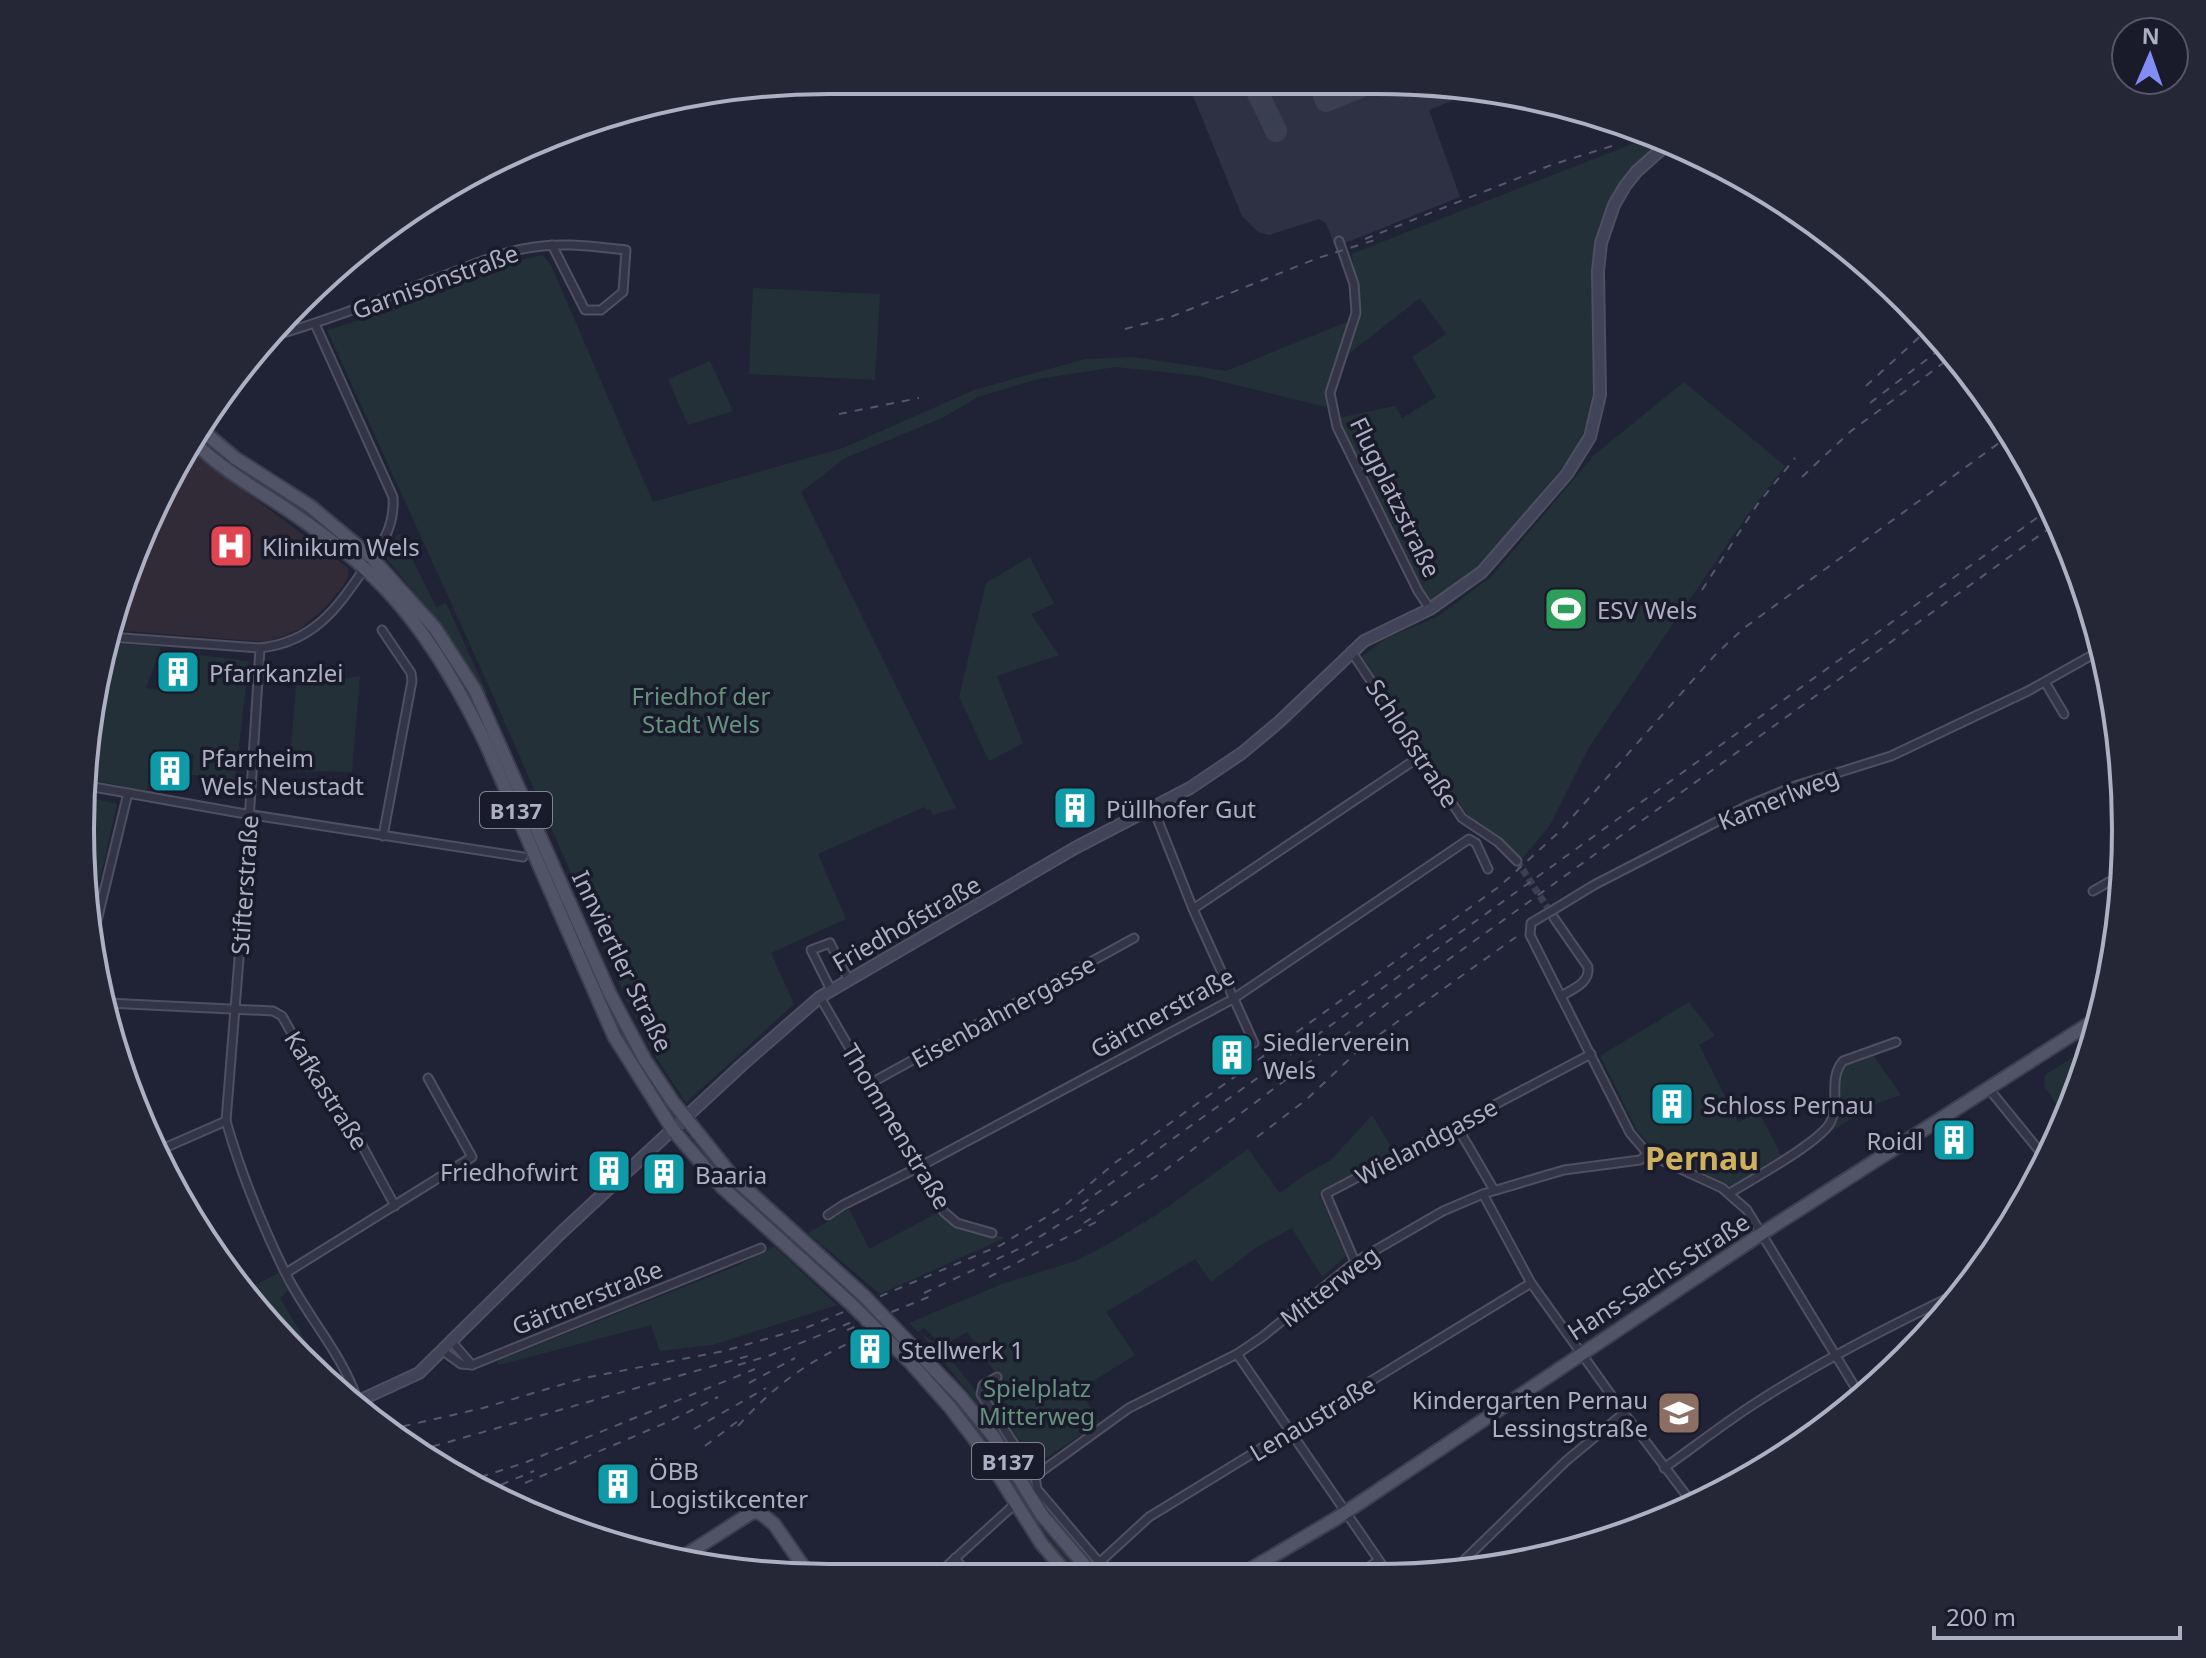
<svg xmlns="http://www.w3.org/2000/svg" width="2206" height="1658" font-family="'Noto Sans',sans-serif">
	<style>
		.medical { fill: #302b37 }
		.airport { fill: #2e3043 }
		.green { fill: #233037 }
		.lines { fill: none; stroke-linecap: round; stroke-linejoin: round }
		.taxiway { stroke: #3a3e51; stroke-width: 22 }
		.street-tunnel { stroke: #3c3f51; stroke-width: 7; stroke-dasharray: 7 3.5; stroke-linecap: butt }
		.street-casing { stroke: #4e5061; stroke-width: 11 }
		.secondary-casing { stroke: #4e5061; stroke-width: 14 }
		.primary-casing { stroke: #3d3f50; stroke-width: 16 }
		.street { stroke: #333546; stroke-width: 7 }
		.secondary { stroke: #414359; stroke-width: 10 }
		.primary { stroke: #515466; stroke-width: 12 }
		.rail { stroke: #55586d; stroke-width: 2; stroke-dasharray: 8 8; stroke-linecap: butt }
		.street-bridge-casing { stroke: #4e5061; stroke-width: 11; stroke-linecap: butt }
		.street-bridge { stroke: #333546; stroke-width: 7 }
		.labels { text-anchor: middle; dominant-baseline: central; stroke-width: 7; stroke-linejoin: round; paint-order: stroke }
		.shield { fill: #191b2a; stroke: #818395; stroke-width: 2 }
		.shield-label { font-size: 22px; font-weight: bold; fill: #adafc3 }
		.street-label { font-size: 24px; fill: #adafc3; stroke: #191b2a }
		.poi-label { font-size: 24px; fill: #adafc3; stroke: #191b2a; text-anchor: start }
		.park-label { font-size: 24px; fill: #66927d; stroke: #191b2a }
		.district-label { font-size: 32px; font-weight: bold; fill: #cfb05c; stroke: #191b2a }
		.rim { fill: none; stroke: #adafc3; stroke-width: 4 }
	</style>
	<rect width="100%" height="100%" fill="#202335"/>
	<path class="medical" d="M191 451 348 568V577L343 586 325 608 300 629 267 642 112 630 157 497Z"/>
	<path class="airport" d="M1187 81 1426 82 1479 90 1429 110 1460 197 1335 247 1326 223 1319 219 1269 235 1258 232 1242 216Z"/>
	<g class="green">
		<path d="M1645 139 1658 145C1539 242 1631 342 1575 452L1481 566 1429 603 1381 512 1338 418 1395 406 1402 418 1436 397 1412 357 1446 334 1420 298 1346 356C1360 316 1361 296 1351 254Z"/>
		<path d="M543 255 552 267 653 502 843 448 974 390 1085 359 1134 357 1226 371 1349 321 1326 407 1199 376 1116 367 1038 379 978 397 942 418 845 458 801 492 956 808 933 815 930 809 926 810 924 807 818 854 846 919 771 953 794 1004 686 1103 654 1054 625 996 487 682 327 330 383 313 516 261Z"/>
		<path d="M753 288 880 294 875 380 749 374Z"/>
		<path d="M710 361 733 411 688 425 668 379Z"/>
		<path d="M1684 382 1785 466 1744 520 1589 747 1550 825 1521 860C1510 842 1489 832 1471 820L1361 657 1387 638 1437 617 1492 576 1594 455Z"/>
		<path d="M405 534 409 539 404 542 436 607 446 603 487 693 483 694 442 627 386 558 397 535Z"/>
		<path d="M1030 557 1054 604 1031 614 1059 655 997 676 1023 743 989 761 959 697 986 583Z"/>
		<path d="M108 643 161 647 146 688 192 694 197 655 249 661 235 780 192 775 194 754 153 749 147 791 88 779 94 683Z"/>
		<path d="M360 676 352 772 289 771 296 685Z"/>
		<path d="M87 797 117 804 100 879 82 875Z"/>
		<path d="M975 894 976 897 877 955 870 940Z"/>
		<path d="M1689 1002 1715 1036 1699 1045 1738 1122 1759 1112 1781 1155 1731 1187 1652 1147 1637 1131 1600 1056Z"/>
		<path d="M2092 1045 2086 1070 2065 1117 2044 1086 2045 1075Z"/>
		<path d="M1868 1048 1901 1095 1878 1103 1828 1133 1822 1130 1827 1123 1829 1115C1836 1071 1817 1066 1868 1048Z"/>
		<path d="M1372 1115 1395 1153 1319 1194 1346 1256 1322 1277 1292 1228 1257 1247 1211 1282 1195 1259 1106 1312 1135 1355 1079 1390 1100 1422 1039 1463 1027 1459 986 1397 989 1385 999 1378 967 1332 946 1344 939 1342 924 1328 918 1332 909 1323 1002 1284 1075 1261 1107 1245 1159 1213 1248 1149 1280 1193 1309 1172 1330 1161Z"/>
		<path d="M849 1209 869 1249 941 1211 952 1223 1005 1238 880 1294 808 1233Z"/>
		<path d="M774 1246 837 1305 713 1345 660 1351 651 1325 499 1365 497 1361 739 1265Z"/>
		<path d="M278 1273 289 1290 280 1298 337 1393 242 1292Z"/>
		<path d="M893 1330 991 1443 1027 1503 1052 1537 1085 1574H1073L1040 1532 984 1442 887 1332Z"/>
		<path d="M922 1335C947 1341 1011 1443 1028 1469L1025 1471 1005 1437Z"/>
	</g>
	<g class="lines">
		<g class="taxiway">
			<path d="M1252 81 1276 131"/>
			<path d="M1319 81 1326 101 1375 81"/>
		</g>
		<path class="street-tunnel" d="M1517 861 1553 916"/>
		<g class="street-casing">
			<g id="street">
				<path d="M1339 241 1354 284 1356 313 1330 393 1337 427 1418 591 1430 609"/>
				<path d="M273 336C329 320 382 299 435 279 468 267 499 252 534 247 565 242 595 247 626 250L623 292 601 310H585L552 245"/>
				<path d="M382 630 411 673 412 681 383 836"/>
				<path d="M110 637 260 648C313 642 336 610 364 569 381 545 395 528 393 497L315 324"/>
				<path d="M260 648 245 884 226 1121C240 1170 263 1227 285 1272 307 1317 343 1354 358 1402"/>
				<path d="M1351 651 1462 818 1498 842 1517 861"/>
				<path d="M2045 682 2064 714"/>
				<path d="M88 786 240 813 523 857"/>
				<path d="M1153 808 1193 909 1254 1043"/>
				<path d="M2118 814 2123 823"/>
				<path d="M2093 891 2121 875"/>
				<path d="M1193 909 1422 755"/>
				<path d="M1553 910 1594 885 1749 805 1795 786 1891 756 2028 691 2103 649"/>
				<path d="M1546 914 1531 923 1530 935 1630 1133 1648 1154 1722 1188 1747 1210 1861 1397"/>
				<path d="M1554 918 1588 967C1590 983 1573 989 1561 996"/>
				<path d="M93 937 128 793"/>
				<path d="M831 990 811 950 830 943 848 979"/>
				<path d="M820 997 944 1212 957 1223 992 1233"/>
				<path d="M107 1003 273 1011 282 1016 345 1128 357 1136 395 1206"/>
				<path d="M871 1083 1134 938"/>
				<path d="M1989 1089 2046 1159"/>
				<path d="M1456 1125 1494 1190"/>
				<path d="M162 1149 226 1121"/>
				<path d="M1730 1193C1751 1180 1824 1140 1831 1121 1840 1101 1828 1079 1843 1061L1896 1042"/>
				<path d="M1483 1194 1531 1283 1624 1413 1693 1504"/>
				<path d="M828 1215 843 1205 919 1167 1233 999 1469 839 1476 843 1488 869"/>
				<path d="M1355 1262 1326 1194 1591 1054"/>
				<path d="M286 1273 472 1157 428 1078"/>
				<path d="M452 1342 472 1365"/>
				<path d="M443 1351 461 1364 472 1365 761 1248"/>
				<path d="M1237 1354 1387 1572"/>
				<path d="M997 1377 983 1385 981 1394 1035 1476 1037 1489 1109 1574"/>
				<path d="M1664 1468C1694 1447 1723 1424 1754 1404 1820 1361 1891 1325 1963 1291"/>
				<path d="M1035 1476 1129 1408 1237 1354 1262 1337 1355 1262 1443 1211 1483 1194 1564 1170 1640 1160 1648 1154"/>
				<path d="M955 1558 968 1575"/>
				<path d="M1100 1562 1149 1517 1531 1283"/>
				<path d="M1361 1572 1378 1561"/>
				<path d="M1452 1572 1566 1461 1624 1413"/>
				<path d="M937 1575 1015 1504"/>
			</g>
		</g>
		<g class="secondary-casing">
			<path id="secondary" d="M352 1404 419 1373 563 1231 742 1065 820 997 1075 848 1190 788 1242 753 1279 722 1364 641 1430 609 1482 572 1567 474 1590 437 1600 395 1598 271 1601 243 1614 205 1625 186 1637 171 1663 148"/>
		</g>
		<g class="primary-casing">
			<g id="primary">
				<path d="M204 432 235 458 310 506 372 558 435 628 475 690 610 994 645 1060 673 1102 733 1177 864 1296 960 1396 993 1436 1041 1514 1092 1574"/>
				<path d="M196 444C227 474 266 494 301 519 322 534 345 550 364 568 417 615 455 680 486 744L614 1036 673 1130 722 1187 850 1303 910 1362 950 1407 982 1449 1041 1543 1067 1574"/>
				<path d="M678 1560 751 1513 759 1512 774 1524 810 1576"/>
				<path d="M1244 1573 1337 1518 1761 1234 2098 1018"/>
			</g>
		</g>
		<use href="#street" class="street"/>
		<use href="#secondary" class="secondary"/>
		<use href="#primary" class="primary"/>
		<g class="rail">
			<path d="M1365 239 1551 165 1612 146"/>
			<path d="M1125 329 1173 316 1318 258 1375 240"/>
			<path d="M1866 386 1926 331"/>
			<path d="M1870 403 1943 347"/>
			<path d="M839 414 919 398"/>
			<path d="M1802 477 1851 431 1953 356"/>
			<path d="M1702 590 1757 505 1795 458"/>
			<path d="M1257 1137 1306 1100 1362 1047 1516 937"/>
			<path d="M1082 1204 2052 507"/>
			<path d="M1084 1223 1164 1171 1392 1000 2058 522"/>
			<path d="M989 1277 1096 1222"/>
			<path d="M924 1293 1025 1246 1093 1203"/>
			<path d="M847 1330 936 1294"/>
			<path d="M738 1365 771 1355 857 1320"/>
			<path d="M749 1383 795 1358"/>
			<path d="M738 1426C778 1382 807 1362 862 1337"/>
			<path d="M694 1429 766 1388"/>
			<path d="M387 1430 483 1408 584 1378 724 1351 808 1327 1001 1245 1064 1206 1116 1162 1500 886 1560 831 1715 655 1744 628 2010 435"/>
			<path d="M705 1446 743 1417"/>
			<path d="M417 1451 748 1356"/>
			<path d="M465 1482 524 1463 755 1369"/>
			<path d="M525 1483 670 1421 718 1397"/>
			<path d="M486 1491 534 1471"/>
		</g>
		<g class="street-bridge-casing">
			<path id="street-bridge" d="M1546 914 1553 910"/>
		</g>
		<use href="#street-bridge" class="street-bridge"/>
	</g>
	<defs>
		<g id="hospital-square" transform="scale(2.3)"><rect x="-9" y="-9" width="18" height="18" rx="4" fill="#e0444e" stroke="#191b2a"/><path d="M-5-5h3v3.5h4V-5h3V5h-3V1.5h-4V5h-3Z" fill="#fff"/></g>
		<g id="stadium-square" transform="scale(2.3)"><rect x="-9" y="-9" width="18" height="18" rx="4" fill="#2e9e5b" stroke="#191b2a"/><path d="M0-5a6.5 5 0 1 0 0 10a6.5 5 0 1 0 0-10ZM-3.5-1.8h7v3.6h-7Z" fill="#fff"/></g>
		<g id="building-square" transform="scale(2.3)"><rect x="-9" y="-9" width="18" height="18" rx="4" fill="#0f9aa8" stroke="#191b2a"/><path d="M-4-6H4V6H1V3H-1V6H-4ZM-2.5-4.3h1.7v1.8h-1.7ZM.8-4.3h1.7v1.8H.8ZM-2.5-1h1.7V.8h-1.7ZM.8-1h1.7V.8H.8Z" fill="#fff"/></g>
		<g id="school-square" transform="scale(2.3)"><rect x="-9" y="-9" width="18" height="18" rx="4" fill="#8d6e63" stroke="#191b2a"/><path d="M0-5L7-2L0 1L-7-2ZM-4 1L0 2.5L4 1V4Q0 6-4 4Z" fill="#fff"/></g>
	</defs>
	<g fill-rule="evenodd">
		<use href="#hospital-square" x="231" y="546"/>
		<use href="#stadium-square" x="1566" y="609"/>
		<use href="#building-square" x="178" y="672"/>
		<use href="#building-square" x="170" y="771"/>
		<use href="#building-square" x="1075" y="808"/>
		<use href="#building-square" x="1232" y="1055"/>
		<use href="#building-square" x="1672" y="1104"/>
		<use href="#building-square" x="1954" y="1140"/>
		<use href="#building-square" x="609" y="1171"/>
		<use href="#building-square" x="664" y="1174"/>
		<use href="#building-square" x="870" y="1349"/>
		<use href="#school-square" x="1679" y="1413"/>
		<use href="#building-square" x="618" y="1484"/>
	</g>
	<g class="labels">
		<g class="shield">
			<rect x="480" y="792" width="72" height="36" rx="6"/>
			<rect x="972" y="1443" width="72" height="36" rx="6"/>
		</g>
		<g class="shield-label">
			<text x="516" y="810">B137</text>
			<text x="1008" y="1461">B137</text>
		</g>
		<g class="street-label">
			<text transform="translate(435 281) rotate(-20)">Garnisonstraße</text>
			<text transform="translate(1396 497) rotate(64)">Flugplatzstraße</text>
			<text transform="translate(1413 743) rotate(57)">Schloßstraße</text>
			<text transform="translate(1778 798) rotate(-22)">Kamerlweg</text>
			<text transform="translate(244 885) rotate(-86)">Stifterstraße</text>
			<text transform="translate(906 923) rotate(-30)">Friedhofstraße</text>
			<text transform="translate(623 961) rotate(64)">Innviertler Straße</text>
			<text transform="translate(1003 1011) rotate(-29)">Eisenbahnergasse</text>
			<text transform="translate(1162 1012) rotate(-29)">Gärtnerstraße</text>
			<text transform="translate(327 1090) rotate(58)">Kafkastraße</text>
			<text transform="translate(897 1126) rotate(59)">Thommenstraße</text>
			<text transform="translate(1426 1141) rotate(-28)">Wielandgasse</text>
			<text transform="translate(1658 1276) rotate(-33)">Hans-Sachs-Straße</text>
			<text transform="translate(1329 1286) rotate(-37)">Mitterweg</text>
			<text transform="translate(587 1297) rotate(-22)">Gärtnerstraße</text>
			<text transform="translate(1312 1418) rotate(-31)">Lenaustraße</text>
		</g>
		<g class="poi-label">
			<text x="262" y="546">Klinikum Wels</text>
			<text x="1597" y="609">ESV Wels</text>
			<text x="209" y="672">Pfarrkanzlei</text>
			<text x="201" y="757">Pfarrheim<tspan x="201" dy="28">Wels Neustadt</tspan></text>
			<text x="1106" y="808">Püllhofer Gut</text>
			<text x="1263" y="1041">Siedlerverein<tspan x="1263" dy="28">Wels</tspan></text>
			<text x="1703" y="1104">Schloss Pernau</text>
			<text x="1923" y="1140" text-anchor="end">Roidl</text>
			<text x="578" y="1171" text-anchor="end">Friedhofwirt</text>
			<text x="695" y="1174">Baaria</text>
			<text x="901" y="1349">Stellwerk 1</text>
			<text x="1648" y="1399" text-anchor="end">Kindergarten Pernau<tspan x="1648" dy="28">Lessingstraße</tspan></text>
			<text x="649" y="1470">ÖBB<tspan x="649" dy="28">Logistikcenter</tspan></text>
		</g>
		<g class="park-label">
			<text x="701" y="695">Friedhof der<tspan x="701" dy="28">Stadt Wels</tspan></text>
			<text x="1037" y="1387">Spielplatz<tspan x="1037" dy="28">Mitterweg</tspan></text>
		</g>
		<g class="district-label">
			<text x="1702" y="1157">Pernau</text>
		</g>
	</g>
	<path d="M0 0H2206V1658H0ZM829 94H1377A735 735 0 0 1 2112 829V829A735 735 0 0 1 1377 1564H829A735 735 0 0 1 94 829V829A735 735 0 0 1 829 94Z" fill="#252736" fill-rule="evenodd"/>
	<path class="rim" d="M829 94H1377A735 735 0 0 1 2112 829V829A735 735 0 0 1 1377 1564H829A735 735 0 0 1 94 829V829A735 735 0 0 1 829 94Z"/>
	<g transform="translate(2150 56) rotate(2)"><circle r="38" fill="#191b2a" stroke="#545667" stroke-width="2"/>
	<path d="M0-6L14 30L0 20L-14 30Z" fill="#818cf4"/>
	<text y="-12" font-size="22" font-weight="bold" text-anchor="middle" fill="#adafc3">N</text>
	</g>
	<path d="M1934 1626v12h246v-12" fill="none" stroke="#adafc3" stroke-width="4"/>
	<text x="1946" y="1626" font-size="24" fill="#adafc3" stroke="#191b2a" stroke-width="6" paint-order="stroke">200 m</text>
</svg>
